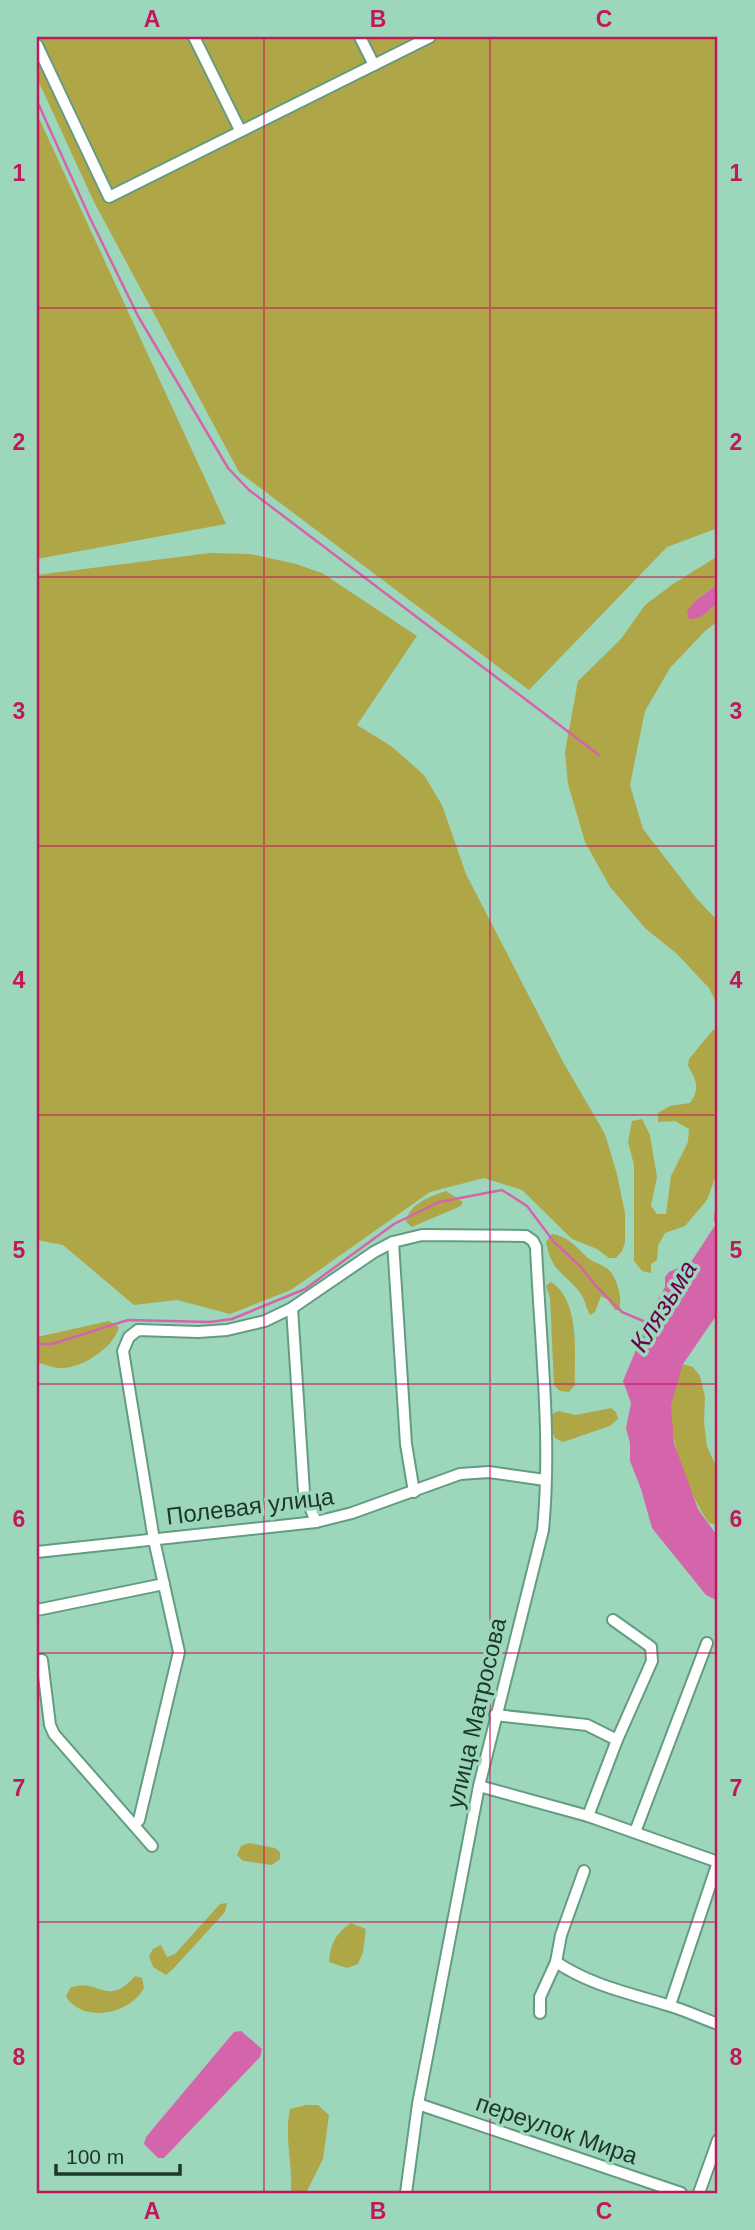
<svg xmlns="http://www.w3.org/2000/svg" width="755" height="2230" font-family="Helvetica,sans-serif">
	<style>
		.green { fill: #afa648 }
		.water { fill: #d565ab }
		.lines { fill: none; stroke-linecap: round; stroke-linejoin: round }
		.stream { stroke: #d565ab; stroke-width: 2.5 }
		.minor-casing { stroke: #649c82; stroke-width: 14 }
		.minor { stroke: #fff; stroke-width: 10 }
		.grid { fill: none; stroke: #c2185b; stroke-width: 2; stroke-opacity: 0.55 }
		.labels { text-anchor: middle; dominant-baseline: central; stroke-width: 7; stroke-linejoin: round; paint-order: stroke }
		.street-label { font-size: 24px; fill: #1e362b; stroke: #9dd7bb }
		.water-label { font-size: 26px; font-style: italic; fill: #6c004f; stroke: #9dd7bb }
		.neatline { fill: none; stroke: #c2185b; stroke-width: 2.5 }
		.grid-label { font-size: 23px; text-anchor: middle; font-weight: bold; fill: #c2185b }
	</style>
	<rect width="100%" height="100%" fill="#9dd7bb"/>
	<g class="green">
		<path d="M37 37H718V528L667 547 529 690 239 472 94 202 37 78Z"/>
		<path d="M37 114 226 524 37 559Z"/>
		<path d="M210 553 250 554 296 564 322 573 417 636 357 725 391 746 424 775 442 805 466 874 562 1060 605 1134 617 1174 625 1213V1243L622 1251 616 1258H609L597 1249 572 1239 522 1190 484 1178 430 1192 291 1290 230 1314 177 1300 134 1305 63 1245 37 1240V575Z"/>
		<path d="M718 556V584L696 600 709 611 718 601V621L705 631 670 668 645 711 630 785 643 829 697 899 718 921V1006L709 988 676 953 646 929 610 887 585 842 568 784 565 752 578 681 621 639 645 605 673 584Z"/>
		<path d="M718 1028V1170L707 1200 685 1226 665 1233 658 1246 657 1260 651 1264V1273L642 1271 634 1261V1165L628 1142 632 1121 642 1119 650 1135 657 1177 651 1206 657 1214H666L671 1176 688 1142 689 1129 675 1121 658 1122V1113L670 1106 690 1103C700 1089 697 1081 688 1066L689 1059 713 1030Z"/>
		<path d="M446 1191 463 1202 461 1206 412 1227 406 1222C408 1204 431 1196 446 1191Z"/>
		<path d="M552 1234C568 1236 577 1248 588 1258 594 1263 602 1264 608 1269 617 1277 623 1299 619 1310H615L607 1299 601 1296 595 1312 590 1315C586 1308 585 1300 581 1294 565 1272 552 1274 546 1242Z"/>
		<path d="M551 1282C581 1301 574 1354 575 1385L569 1392 560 1391 554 1385 550 1298 546 1286Z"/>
		<path d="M109 1321 119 1327C114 1348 80 1370 58 1368 51 1367 43 1364 37 1362V1337Z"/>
		<path d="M683 1364 693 1367 700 1376 705 1397 704 1422 707 1446 718 1471V1525L709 1523C689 1495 669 1441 671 1406 672 1393 679 1377 683 1364Z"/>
		<path d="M611 1408 616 1412 618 1419 610 1426 563 1442 555 1438 552 1431V1414L558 1411 576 1415Z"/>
		<path d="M249 1843 275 1848 280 1852V1859L272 1865 243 1861 237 1855 241 1846Z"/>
		<path d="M227 1903 225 1912 174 1968 166 1975 153 1967 149 1956 153 1949 161 1945 167 1957 175 1954 220 1904Z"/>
		<path d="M351 1923 366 1929 363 1952 358 1964 347 1968 329 1962C330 1944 336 1933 351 1923Z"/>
		<path d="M135 1976 142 1978 144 1988C130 2014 85 2024 66 1997L70 1988C97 1976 107 2009 135 1976Z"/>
		<path d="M306 2105H318L329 2115 323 2159 306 2193H291C293 2165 284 2136 290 2109Z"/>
	</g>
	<g class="water">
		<path d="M718 584V601C710 610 701 620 689 619L687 611 696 600Z"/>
		<path d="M718 1224V1313L683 1364 671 1405 674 1443 698 1509 718 1537V1601L706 1595 652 1528 641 1489 630 1461V1443L626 1428 631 1403 623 1381 656 1302 665 1287V1277L669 1272 691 1262 714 1227Z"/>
		<path d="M241 2031 262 2049 260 2057 164 2158H158L144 2144 146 2137 234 2032Z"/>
	</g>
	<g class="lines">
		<g class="stream">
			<path d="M37 101 90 218 138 316 228 468 249 490 599 755"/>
			<path d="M717 1225 715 1219 718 1195"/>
			<path d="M37 1344H52L128 1320 210 1322 232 1319 305 1289 394 1224 439 1202 502 1190 527 1206 554 1242 580 1266 596 1286 622 1312 648 1323"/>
		</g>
		<g class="minor-casing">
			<g id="minor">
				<path d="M194 37 240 130"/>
				<path d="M360 37 374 65"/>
				<path d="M37 45 109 197 430 37"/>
				<path d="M393 1242 406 1444 414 1492"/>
				<path d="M292 1308 304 1492 316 1522"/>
				<path d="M37 1552 316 1522 352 1513 460 1474 489 1472 545 1480"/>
				<path d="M37 1610 164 1584"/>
				<path d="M37 1661 42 1660 50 1725 54 1734 152 1846"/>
				<path d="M495 1715 587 1725 617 1740"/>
				<path d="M479 1786 588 1816 718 1862 670 2005"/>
				<path d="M588 1816 617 1740 652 1661 651 1647 613 1620"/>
				<path d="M135 1824 139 1820 179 1652 154 1540 123 1351 129 1337 138 1330 198 1332 227 1330 265 1321 292 1308 374 1252 393 1242 422 1235 526 1236 533 1241 536 1247C540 1340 552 1436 543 1530L479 1786 418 2104 406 2193"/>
				<path d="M635 1832 707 1643"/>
				<path d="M556 1962C590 1985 629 1993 667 2005 685 2010 701 2018 718 2024"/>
				<path d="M540 2013V1997L556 1962 561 1935 584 1871"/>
				<path d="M418 2104 681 2193"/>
				<path d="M699 2193 718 2140"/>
			</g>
		</g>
		<use href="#minor" class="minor"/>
	</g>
	<path class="grid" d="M264 37V2193M490 37V2193M37 308H718M37 577H718M37 846H718M37 1115H718M37 1384H718M37 1653H718M37 1922H718"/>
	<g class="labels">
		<g class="street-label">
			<text transform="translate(250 1506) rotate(-7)">Полевая улица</text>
			<text transform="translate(476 1713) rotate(-77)">улица Матросова</text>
			<text transform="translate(557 2129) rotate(19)">переулок Мира</text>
		</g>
		<g class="water-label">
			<text transform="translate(663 1306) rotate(-58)">Клязьма</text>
		</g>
	</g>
	<rect width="755" height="2230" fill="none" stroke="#9dd7bb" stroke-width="77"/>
	<path d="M56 2164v10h124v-10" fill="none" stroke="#1e362b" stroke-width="3.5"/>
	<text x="66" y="2164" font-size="21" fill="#1e362b" stroke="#9dd7bb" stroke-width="5" paint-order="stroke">100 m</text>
	<rect x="38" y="38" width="678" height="2154" class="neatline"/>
	<g class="grid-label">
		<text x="152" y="27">A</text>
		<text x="378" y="27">B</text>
		<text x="604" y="27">C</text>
		<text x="19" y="181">1</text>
		<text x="736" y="181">1</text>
		<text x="19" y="450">2</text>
		<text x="736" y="450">2</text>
		<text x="19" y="719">3</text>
		<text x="736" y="719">3</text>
		<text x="19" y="988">4</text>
		<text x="736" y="988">4</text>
		<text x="19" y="1258">5</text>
		<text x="736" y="1258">5</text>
		<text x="19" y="1527">6</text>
		<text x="736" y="1527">6</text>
		<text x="19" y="1796">7</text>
		<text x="736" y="1796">7</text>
		<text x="19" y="2065">8</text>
		<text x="736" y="2065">8</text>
		<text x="152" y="2219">A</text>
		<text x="378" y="2219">B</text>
		<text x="604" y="2219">C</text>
	</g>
</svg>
